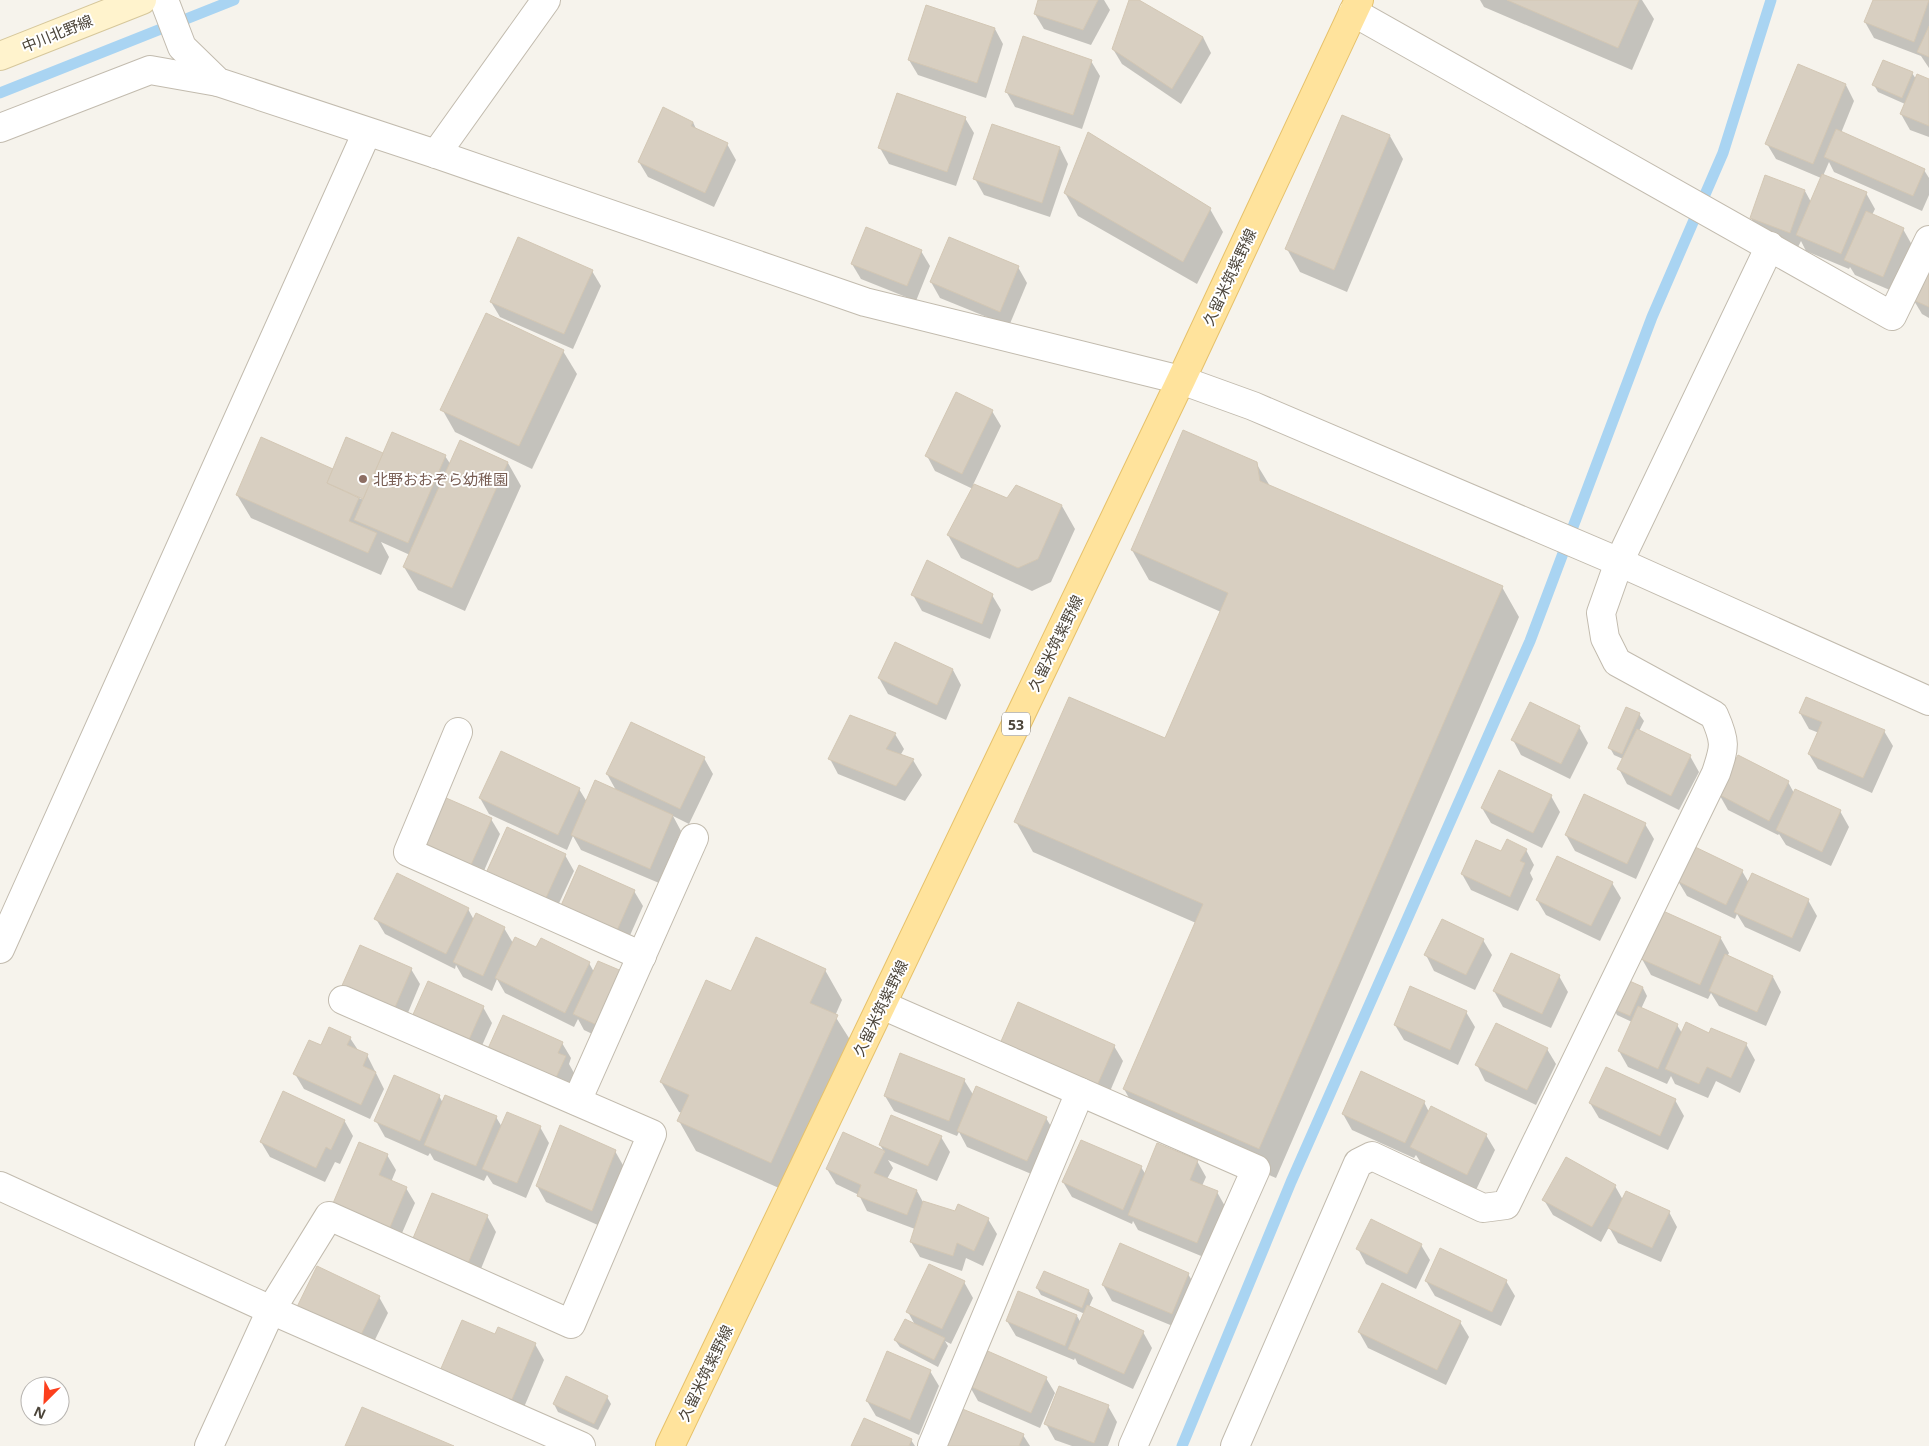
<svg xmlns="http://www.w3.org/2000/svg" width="1929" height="1446" font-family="'Noto Sans','Noto Sans JP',sans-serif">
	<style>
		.shadow { fill: #0003; fill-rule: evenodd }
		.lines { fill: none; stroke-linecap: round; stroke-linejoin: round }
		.stream { stroke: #a9d4f2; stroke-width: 11 }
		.building { fill: #d8cfc1; stroke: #d3c7b4 }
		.minor-casing { stroke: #c2bbae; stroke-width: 30 }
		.tertiary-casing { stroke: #c2bbae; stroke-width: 30 }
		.secondary-casing { stroke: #d6c79b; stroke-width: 30 }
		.primary-casing { stroke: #e6c16a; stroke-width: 30 }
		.minor { stroke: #fff; stroke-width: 28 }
		.tertiary { stroke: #fff; stroke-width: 28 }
		.secondary { stroke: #fff3cd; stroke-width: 28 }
		.primary { stroke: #ffe39c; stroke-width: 28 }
		.education-dot { fill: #8d6e63; stroke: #fff; stroke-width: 2 }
		.labels { text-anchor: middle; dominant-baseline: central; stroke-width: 4; stroke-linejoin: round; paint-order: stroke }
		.shield { fill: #fff; stroke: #817c74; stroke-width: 1 }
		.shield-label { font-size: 14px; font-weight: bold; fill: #4b4439 }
		.street-label { font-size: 15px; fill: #4b4439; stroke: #fff }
		.education-label { font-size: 15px; fill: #785e54; stroke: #fff; text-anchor: start }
	</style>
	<rect width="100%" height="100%" fill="#f6f3ec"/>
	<g class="shadow">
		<path d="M1039 0H1104L1110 10 1091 45 1044 29 1035 14Z"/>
		<path d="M1130 0H1136L1203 37 1211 53 1181 104 1122 64 1113 49Z"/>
		<path d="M1480 0H1642L1654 19 1632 70 1484 7Z"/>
		<path d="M1874 0H1929V68L1921 56 1874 38 1865 22Z"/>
		<path d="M995 29 1003 44 986 98 918 75 909 60Z"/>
		<path d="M1091 61 1100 76 1082 129 1015 107 1006 91Z"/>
		<path d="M1799 66 1846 85 1854 101 1841 133 1924 170 1929 178V195L1922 211 1834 172 1829 162 1823 176 1866 193 1875 209 1872 215 1903 229 1912 245 1892 291 1855 275 1850 267 1849 269 1806 251 1801 241 1798 247 1760 233 1751 218 1805 191 1811 202 1821 178 1776 159 1767 144Z"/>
		<path d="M1912 73 1916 79 1929 80V137L1910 130 1901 114 1905 104 1878 92 1874 85Z"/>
		<path d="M965 118 974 133 956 186 889 164 880 148Z"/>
		<path d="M693 122 697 131 727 144 736 160 714 207 648 177 639 162Z"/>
		<path d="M1390 136 1403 159 1347 292 1300 272 1287 249Z"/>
		<path d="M1060 148 1068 164 1050 217 984 195 975 179Z"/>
		<path d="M1065 193 1210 209 1223 232 1197 284 1078 216Z"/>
		<path d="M921 251 930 266 916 301 861 279 852 264Z"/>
		<path d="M1929 264V318L1922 314 1913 299Z"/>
		<path d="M1018 267 1027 283 1009 326 940 298 931 282Z"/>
		<path d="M592 271 601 286 573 349 500 317 491 302Z"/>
		<path d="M563 351 577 374 532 469 455 432 442 409Z"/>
		<path d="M992 411 1001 426 973 485 1008 500 1016 486 1062 506 1075 529 1051 582 1032 591 961 558 948 535 973 489 935 471 927 456Z"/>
		<path d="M461 442 508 463 521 486 465 611 418 590 404 567 410 555 381 542 389 557 381 575 251 518 237 495 333 471 445 456 451 465ZM344 489 370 500 369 502 344 492Z"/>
		<path d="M1256 463 1270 486 1502 587 1519 617 1276 1178 1141 1119 1124 1089 1196 923 1033 852 1016 822 1165 740 1221 612 1149 580 1132 550Z"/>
		<path d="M913 595H992L1001 610 990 639 922 611Z"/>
		<path d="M895 643 953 670 961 685 946 720 888 694 879 678Z"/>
		<path d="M1800 713 1884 731 1893 746 1872 793 1818 769 1809 754 1819 733 1809 729Z"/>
		<path d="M1639 714 1644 721 1639 731 1690 756 1699 772 1679 810 1627 784 1619 769 1623 759 1614 755 1610 748Z"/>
		<path d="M1579 727 1588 743 1570 779 1521 755 1513 740Z"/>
		<path d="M895 734 904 749 900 756 913 760 922 775 905 801 838 774 830 759Z"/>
		<path d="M704 758 713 774 689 824 673 816 681 831 659 883 581 850 573 836 567 850 489 814 480 798 579 789 587 802 617 792 607 774Z"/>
		<path d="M1788 782 1794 793 1840 811 1849 827 1831 866 1786 845 1779 834 1778 835 1728 810 1719 794Z"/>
		<path d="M1551 796 1560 812 1542 848 1491 823 1482 808Z"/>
		<path d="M491 819 500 834 480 880 427 855 418 840Z"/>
		<path d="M1645 824 1654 839 1636 879 1575 851 1566 835Z"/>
		<path d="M508 829 565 855 574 871 554 914Z"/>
		<path d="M1526 850 1534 865 1530 873 1533 879 1518 911 1471 890 1462 874 1502 853Z"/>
		<path d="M1742 871 1749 883 1808 900 1817 916 1800 952 1745 927 1737 914 1735 919 1687 896 1678 881Z"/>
		<path d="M1612 883 1621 898 1600 941 1546 915 1537 900Z"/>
		<path d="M634 891 643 906 624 949 569 925Z"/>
		<path d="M468 909 474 920 504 928 513 943 589 963 594 972 607 1041 584 1030 578 1019 574 1027 505 993 497 979 492 991 463 977 456 965 455 969 385 934 376 919Z"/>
		<path d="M1720 937 1729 953 1727 957 1773 977 1781 992 1766 1026 1719 1006 1711 993 1708 999 1651 975 1642 959Z"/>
		<path d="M1483 940 1492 955 1475 990 1434 971 1426 955Z"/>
		<path d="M411 969 420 984 402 1027 350 1005Z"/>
		<path d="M825 970 842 1000 835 1016 854 1046 788 1192 696 1151 679 1121 682 1113 679 1112 661 1082 732 992Z"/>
		<path d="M1559 976 1568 992 1551 1028 1503 1007 1494 991Z"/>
		<path d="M1626 980 1643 988 1647 996 1641 1009 1677 1025 1682 1033 1709 1035 1746 1044 1755 1060 1740 1093 1716 1081 1708 1098 1675 1084 1671 1076 1667 1084 1628 1067 1619 1051 1632 1022 1617 1015 1613 1007Z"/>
		<path d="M428 983 483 1007 492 1023 476 1059Z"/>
		<path d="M1466 1012 1475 1027 1458 1065 1404 1040 1395 1025Z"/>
		<path d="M350 1038 358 1050 367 1055 384 1089 370 1119 304 1089 295 1074 321 1047Z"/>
		<path d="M562 1043 571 1058 569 1064 574 1073 562 1099 496 1068Z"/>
		<path d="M1114 1046 1123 1061 1105 1103 1009 1061Z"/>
		<path d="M1547 1049 1556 1064 1536 1105 1485 1081 1477 1065Z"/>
		<path d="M1607 1068 1675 1100 1684 1116 1668 1150 1599 1118 1590 1103Z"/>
		<path d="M964 1080 974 1096 1046 1118 1055 1133 1036 1176 967 1147 959 1132 957 1136 894 1111 885 1096Z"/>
		<path d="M439 1096 443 1103 496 1117 502 1127H540L549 1143 526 1198 493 1184 487 1175 484 1181 434 1160 430 1153 428 1156 385 1137 376 1121Z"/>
		<path d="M1424 1102 1429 1112 1486 1135 1495 1150 1476 1190 1421 1163 1416 1155 1414 1158 1352 1130 1343 1114Z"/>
		<path d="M344 1120 353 1136 340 1164 335 1162 325 1182 270 1157 261 1142Z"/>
		<path d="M844 1134 885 1153 880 1145 941 1137 950 1152 937 1181 888 1160 893 1168 887 1179 917 1191 923 1202 956 1213 988 1219 997 1234 983 1266 966 1258 962 1271 920 1257 911 1242 915 1229 867 1211 859 1195 836 1184 827 1169Z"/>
		<path d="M615 1151 624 1167 600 1226 546 1202 537 1186Z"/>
		<path d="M387 1155 396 1170 391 1182 406 1188 415 1203 396 1247 341 1223Z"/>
		<path d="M1197 1161 1206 1177 1202 1186 1217 1192 1226 1208 1206 1258 1138 1230 1133 1221 1132 1224 1072 1197 1063 1182 1141 1167 1146 1175Z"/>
		<path d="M1615 1186 1623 1200 1669 1212 1677 1227 1661 1262 1618 1243 1609 1227 1601 1242 1553 1215 1544 1200Z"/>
		<path d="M487 1216 496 1232 476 1281 421 1259Z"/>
		<path d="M1421 1245 1430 1260 1416 1289 1366 1264 1358 1249Z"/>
		<path d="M1188 1274 1197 1289 1180 1329 1112 1301 1103 1285Z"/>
		<path d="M1426 1281H1506L1515 1296 1501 1326 1435 1296Z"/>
		<path d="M964 1282 973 1298 951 1344 945 1341 948 1346 938 1367 900 1347 895 1340 915 1325 908 1312Z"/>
		<path d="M1037 1288 1089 1291 1093 1298 1089 1307 1143 1332 1152 1348 1133 1389 1078 1364 1075 1358 1074 1360 1016 1336 1007 1321 1018 1293 1077 1316 1081 1323 1085 1314 1041 1295Z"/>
		<path d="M379 1297 388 1313 368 1354 307 1324Z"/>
		<path d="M1460 1322 1469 1337 1446 1385 1368 1348 1359 1332Z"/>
		<path d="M496 1336 535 1344 544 1360 519 1419 449 1388Z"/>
		<path d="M930 1371 939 1386 919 1435 876 1416 867 1401Z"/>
		<path d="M1046 1378 1055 1393 1040 1428 978 1401 969 1385Z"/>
		<path d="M607 1397 611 1404 598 1430 558 1412 554 1404Z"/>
		<path d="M1108 1406 1117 1422 1108 1446H1072L1055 1440 1046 1424Z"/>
		<path d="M865 1419 911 1440 915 1446H853Z"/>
		<path d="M1023 1435 1030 1446H946Z"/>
	</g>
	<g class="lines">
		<g class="stream">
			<path d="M0 93 234 0"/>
			<path d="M1182 1446 1291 1182 1530 641 1652 317 1723 153 1771 0"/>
		</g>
	</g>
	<g class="building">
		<path d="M1038 0H1098L1083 30 1034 14Z"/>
		<path d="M1129 0H1139L1203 37 1172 89 1112 49Z"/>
		<path d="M1507 0H1639L1618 48Z"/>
		<path d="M1873 0H1929L1914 42 1864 22Z"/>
		<path d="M926 5 995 28 977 83 908 60Z"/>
		<path d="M1929 26V57L1917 52Z"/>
		<path d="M1023 36 1092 60 1073 115 1005 92Z"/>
		<path d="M1883 60 1913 72 1902 98 1872 85Z"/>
		<path d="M1798 64 1846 84 1813 164 1765 144Z"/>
		<path d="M1917 74 1929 79V126L1900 114Z"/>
		<path d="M897 93 966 117 947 172 878 148Z"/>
		<path d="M663 107 693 122 691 126 728 143 705 193 638 162Z"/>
		<path d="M1342 115 1390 135 1334 270 1285 249Z"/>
		<path d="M992 124 1060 147 1042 203 973 179Z"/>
		<path d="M1836 129 1925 169 1913 196 1824 157Z"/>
		<path d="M1088 132 1211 208 1183 262 1064 193Z"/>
		<path d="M1822 174 1867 192 1841 254 1796 235Z"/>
		<path d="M1765 175 1805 190 1790 233 1750 218Z"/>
		<path d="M1866 211 1904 228 1883 277 1844 260Z"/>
		<path d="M866 227 922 250 907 286 851 264Z"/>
		<path d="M518 237 593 270 564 334 490 302Z"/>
		<path d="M949 237 1019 266 1000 312 930 282Z"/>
		<path d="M1929 261V307L1911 299Z"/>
		<path d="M486 313 564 350 519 446 440 410Z"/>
		<path d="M956 392 993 410 962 474 925 456Z"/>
		<path d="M1183 430 1257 462 1260 481 1503 586 1259 1149 1123 1089 1203 904 1014 822 1069 697 1165 738 1228 593 1131 550Z"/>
		<path d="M392 432 446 455 408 543 354 520Z"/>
		<path d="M261 437 333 469 327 483 359 498 349 521 377 533 368 553 236 495Z"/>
		<path d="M346 437 383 453 363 499 327 483Z"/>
		<path d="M460 440 508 462 452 588 403 567Z"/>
		<path d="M974 484 1007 498 1016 485 1062 505 1038 559 1018 568 947 535Z"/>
		<path d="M927 560 993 594 982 624 911 595Z"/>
		<path d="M895 642 953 669 937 705 878 678Z"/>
		<path d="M1806 697 1885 730 1863 778 1808 754 1822 722 1799 713Z"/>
		<path d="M1530 702 1580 726 1561 764 1511 740Z"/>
		<path d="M1626 707 1640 713 1622 754 1608 748Z"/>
		<path d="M850 715 896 733 886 749 914 759 896 786 828 759Z"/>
		<path d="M631 722 705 757 680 809 606 774Z"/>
		<path d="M1637 729 1691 755 1671 796 1617 769Z"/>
		<path d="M501 751 580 788 558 835 479 798Z"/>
		<path d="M1738 755 1789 781 1769 821 1718 794Z"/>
		<path d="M1499 770 1552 795 1533 833 1481 808Z"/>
		<path d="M595 780 673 815 650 869 571 835Z"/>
		<path d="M1795 789 1841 810 1822 852 1776 830Z"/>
		<path d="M437 794 492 818 471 865 417 840Z"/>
		<path d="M1584 794 1646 823 1627 864 1565 835Z"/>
		<path d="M507 827 566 854 545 900 486 873Z"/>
		<path d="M1507 839 1527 849 1520 861 1525 863 1510 897 1461 874 1476 840 1501 851Z"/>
		<path d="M1693 846 1743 870 1726 905 1677 881Z"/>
		<path d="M1557 856 1613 882 1591 926 1536 900Z"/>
		<path d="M579 865 635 890 615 935 559 910Z"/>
		<path d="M397 873 469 908 446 954 374 919Z"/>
		<path d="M1752 873 1809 899 1792 938 1734 912Z"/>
		<path d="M1663 911 1721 937 1700 985 1641 959Z"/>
		<path d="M476 913 505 927 483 976 453 962Z"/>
		<path d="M1442 919 1484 939 1466 975 1424 955Z"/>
		<path d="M515 937 536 947 541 938 590 962 565 1013 495 978Z"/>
		<path d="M756 937 826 969 810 1003 838 1015 771 1163 677 1121 689 1095 660 1082 706 980 731 991Z"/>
		<path d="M360 945 412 968 393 1012 340 990Z"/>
		<path d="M1511 953 1560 975 1542 1014 1493 991Z"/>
		<path d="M1725 954 1773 976 1757 1012 1709 991Z"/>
		<path d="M598 961 624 972 599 1026 573 1014Z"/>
		<path d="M1625 979 1643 987 1630 1016 1611 1008Z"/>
		<path d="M428 981 484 1006 467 1044 411 1019Z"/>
		<path d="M1410 986 1467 1011 1450 1050 1394 1025Z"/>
		<path d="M1018 1002 1115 1045 1096 1088 999 1046Z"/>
		<path d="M1638 1006 1678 1024 1658 1069 1618 1051Z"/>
		<path d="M503 1015 563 1042 558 1053 566 1056 553 1084 486 1053Z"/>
		<path d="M1686 1022 1709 1033 1711 1028 1747 1043 1731 1078 1707 1067 1699 1084 1665 1069Z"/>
		<path d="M1496 1023 1548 1048 1527 1090 1475 1065Z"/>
		<path d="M329 1027 351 1037 347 1045 368 1054 363 1066 376 1072 361 1105 293 1074 309 1040 321 1045Z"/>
		<path d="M900 1053 965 1079 949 1121 884 1096Z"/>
		<path d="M1606 1067 1676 1099 1660 1136 1589 1103Z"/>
		<path d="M1361 1071 1425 1101 1405 1143 1342 1114Z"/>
		<path d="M394 1075 440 1095 420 1141 374 1121Z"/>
		<path d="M976 1086 1047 1117 1027 1161 957 1131Z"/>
		<path d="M283 1091 345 1120 331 1150 326 1147 316 1168 260 1142Z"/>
		<path d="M445 1095 497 1116 476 1166 424 1145Z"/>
		<path d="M1431 1106 1487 1134 1467 1175 1410 1147Z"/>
		<path d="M507 1112 541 1126 517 1183 482 1169Z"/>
		<path d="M891 1115 942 1136 928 1166 879 1145Z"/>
		<path d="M560 1125 616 1150 592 1211 536 1186Z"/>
		<path d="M843 1132 885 1151 874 1173 917 1190 907 1215 857 1196 861 1185 826 1169Z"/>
		<path d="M1081 1140 1142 1166 1123 1210 1062 1182Z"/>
		<path d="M359 1142 388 1154 379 1175 407 1187 388 1232 331 1208Z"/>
		<path d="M1157 1143 1198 1160 1190 1180 1218 1191 1197 1243 1128 1215Z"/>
		<path d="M1566 1157 1616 1185 1592 1227 1542 1200Z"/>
		<path d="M1626 1191 1670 1211 1652 1248 1608 1228Z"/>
		<path d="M432 1193 488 1215 467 1266 411 1243Z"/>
		<path d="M923 1201 955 1211 958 1204 989 1218 974 1251 957 1243 953 1256 910 1242Z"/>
		<path d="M1371 1219 1422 1244 1407 1274 1356 1249Z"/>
		<path d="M1120 1243 1189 1273 1172 1314 1102 1285Z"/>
		<path d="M1440 1248 1507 1280 1492 1312 1425 1281Z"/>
		<path d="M929 1264 965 1281 942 1329 906 1312Z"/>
		<path d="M317 1266 380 1296 359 1339 296 1309Z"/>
		<path d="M1044 1271 1089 1290 1082 1308 1036 1288Z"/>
		<path d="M1382 1283 1461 1321 1437 1370 1358 1332Z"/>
		<path d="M1018 1291 1077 1315 1065 1346 1006 1321Z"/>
		<path d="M1087 1305 1144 1331 1124 1374 1068 1349Z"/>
		<path d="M905 1319 945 1338 934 1360 894 1340Z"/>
		<path d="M462 1320 495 1334 498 1327 536 1343 510 1404 439 1373Z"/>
		<path d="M983 1349 1047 1377 1031 1413 967 1385Z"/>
		<path d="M887 1351 931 1370 910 1420 866 1401Z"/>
		<path d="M566 1376 608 1396 594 1424 553 1404Z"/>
		<path d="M1059 1386 1109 1405 1094 1443 1044 1424Z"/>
		<path d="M362 1407 454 1446H345Z"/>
		<path d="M960 1408 1024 1434 1019 1446H944Z"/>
		<path d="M864 1418 912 1439 909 1446H851Z"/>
	</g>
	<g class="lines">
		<g class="minor-casing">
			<g id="minor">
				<path d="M1353 12 1892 316 1929 240"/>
				<path d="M0 128 150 70 218 82"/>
				<path d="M436 154 546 0"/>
				<path d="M458 732 408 852 642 956"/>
				<path d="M0 949 367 132"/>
				<path d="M882 1005 1256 1169 1133 1446"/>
				<path d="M577 1101 694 838"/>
				<path d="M0 1186 271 1310 581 1446"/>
				<path d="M209 1446 271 1310 329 1216 571 1324 652 1134 343 1000"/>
				<path d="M932 1446 1080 1092"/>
				<path d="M1235 1446 1358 1163 1372 1156 1483 1208 1506 1205 1716 773C1725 746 1726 742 1714 715L1617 662 1605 638 1601 613 1619 562 1770 246"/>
			</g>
		</g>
		<g class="tertiary-casing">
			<path id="tertiary" d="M164 0 182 47 218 82 436 154 865 302 1181 380 1253 406 1619 562 1929 701"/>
		</g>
		<g class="secondary-casing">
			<path id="secondary" d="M0 56 142 0"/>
		</g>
		<g class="primary-casing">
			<path id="primary" d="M670 1446 1181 380 1359 0"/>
		</g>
		<use href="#minor" class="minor"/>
		<use href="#tertiary" class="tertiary"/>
		<use href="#secondary" class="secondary"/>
		<use href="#primary" class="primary"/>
	</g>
	<circle class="education-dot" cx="363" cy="479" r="5"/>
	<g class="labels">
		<rect class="shield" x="1002" y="712.5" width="28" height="23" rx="4"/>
		<g class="shield-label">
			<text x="1016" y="724">53</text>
		</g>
		<g class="street-label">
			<text transform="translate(57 33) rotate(-22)">中川北野線</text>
			<text transform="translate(1229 277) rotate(-65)">久留米筑紫野線</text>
			<text transform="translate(1055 643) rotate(-64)">久留米筑紫野線</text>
			<text transform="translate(880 1008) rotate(-64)">久留米筑紫野線</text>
			<text transform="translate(705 1373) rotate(-64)">久留米筑紫野線</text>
		</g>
		<g class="education-label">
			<text x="373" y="479">北野おおぞら幼稚園</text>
		</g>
	</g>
	<g transform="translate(45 1401) rotate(204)"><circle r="24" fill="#ffffff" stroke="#b7b4b0"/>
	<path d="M0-4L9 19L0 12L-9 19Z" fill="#fc3f1d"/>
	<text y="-8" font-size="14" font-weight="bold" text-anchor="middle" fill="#4b4439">N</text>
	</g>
</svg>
